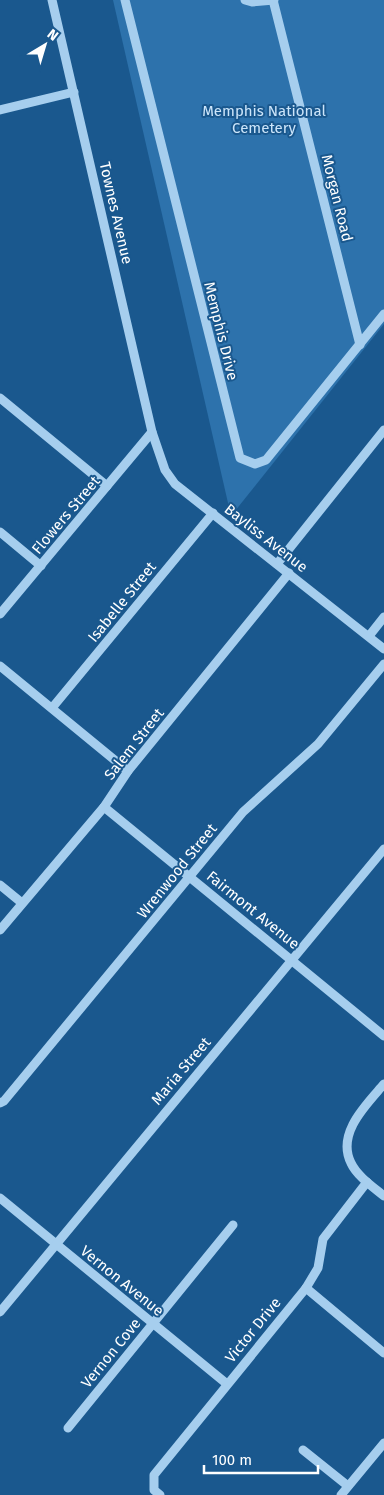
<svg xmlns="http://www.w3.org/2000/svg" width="384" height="1495" font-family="'Fira Sans',sans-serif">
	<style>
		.green { fill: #2d72ac }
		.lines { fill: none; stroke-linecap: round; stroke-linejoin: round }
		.minor { stroke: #a6ceee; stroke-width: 9 }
		.labels { text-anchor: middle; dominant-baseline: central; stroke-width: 4; stroke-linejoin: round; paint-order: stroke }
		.park-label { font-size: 15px; fill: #cce5fa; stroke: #1a588e }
		.street-label { font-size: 15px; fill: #fff; stroke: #1a588e }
	</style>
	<rect width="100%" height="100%" fill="#1a588e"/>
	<path class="green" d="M113 0H384V324L231 516Z"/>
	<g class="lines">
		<g class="minor">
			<path d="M52 0 152 432 165 470 175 484 384 649"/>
			<path d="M125 0 240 458 255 464 266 460 384 314"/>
			<path d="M245 0 252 2 274 0"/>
			<path d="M273 0 360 345"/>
			<path d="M0 110 74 92"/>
			<path d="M0 398 107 486"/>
			<path d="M0 532 41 566"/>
			<path d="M277 564 384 430"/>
			<path d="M0 614 152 432"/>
			<path d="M369 636 384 617"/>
			<path d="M0 666 128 771"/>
			<path d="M52 708 213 513"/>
			<path d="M104 807 384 1036"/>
			<path d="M0 885 22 903"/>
			<path d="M0 930 104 807 128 771 289 573"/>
			<path d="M384 1084C367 1104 336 1133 351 1163 357 1176 373 1187 384 1196"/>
			<path d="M0 1103 4 1101 243 812 318 744 384 664"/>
			<path d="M0 1198 227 1384"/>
			<path d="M306 1288 384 1353"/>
			<path d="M0 1312 384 849"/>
			<path d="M68 1428 233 1225"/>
			<path d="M303 1450 348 1486"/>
			<path d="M160 1495 154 1490V1475L306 1288 318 1268 323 1239 367 1182"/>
			<path d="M341 1495 384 1443"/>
		</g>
	</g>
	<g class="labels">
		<g class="park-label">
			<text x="264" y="111">Memphis National<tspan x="264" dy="17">Cemetery</tspan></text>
		</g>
		<g class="street-label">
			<text transform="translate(337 198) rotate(76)">Morgan Road</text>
			<text transform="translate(116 213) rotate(77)">Townes Avenue</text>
			<text transform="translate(221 331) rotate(76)">Memphis Drive</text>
			<text transform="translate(66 515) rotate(-50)">Flowers Street</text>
			<text transform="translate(266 538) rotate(38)">Bayliss Avenue</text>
			<text transform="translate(122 602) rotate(-51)">Isabelle Street</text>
			<text transform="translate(134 744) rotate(-52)">Salem Street</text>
			<text transform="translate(177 871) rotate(-51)">Wrenwood Street</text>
			<text transform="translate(253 910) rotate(39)">Fairmont Avenue</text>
			<text transform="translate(181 1071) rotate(-50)">Maria Street</text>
			<text transform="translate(122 1281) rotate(39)">Vernon Avenue</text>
			<text transform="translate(253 1330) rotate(-51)">Victor Drive</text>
			<text transform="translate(111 1353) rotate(-51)">Vernon Cove</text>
		</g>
	</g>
	<g transform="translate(45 45) rotate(38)" stroke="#1a588e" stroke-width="4" paint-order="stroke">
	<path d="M0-4L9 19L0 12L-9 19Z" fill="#ffffff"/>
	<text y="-8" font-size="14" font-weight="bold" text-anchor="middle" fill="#ffffff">N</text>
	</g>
	<path d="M204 1465v8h114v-8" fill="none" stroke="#ffffff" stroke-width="2.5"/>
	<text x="212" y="1465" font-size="15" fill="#ffffff" stroke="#1a588e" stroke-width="4" paint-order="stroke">100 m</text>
</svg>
